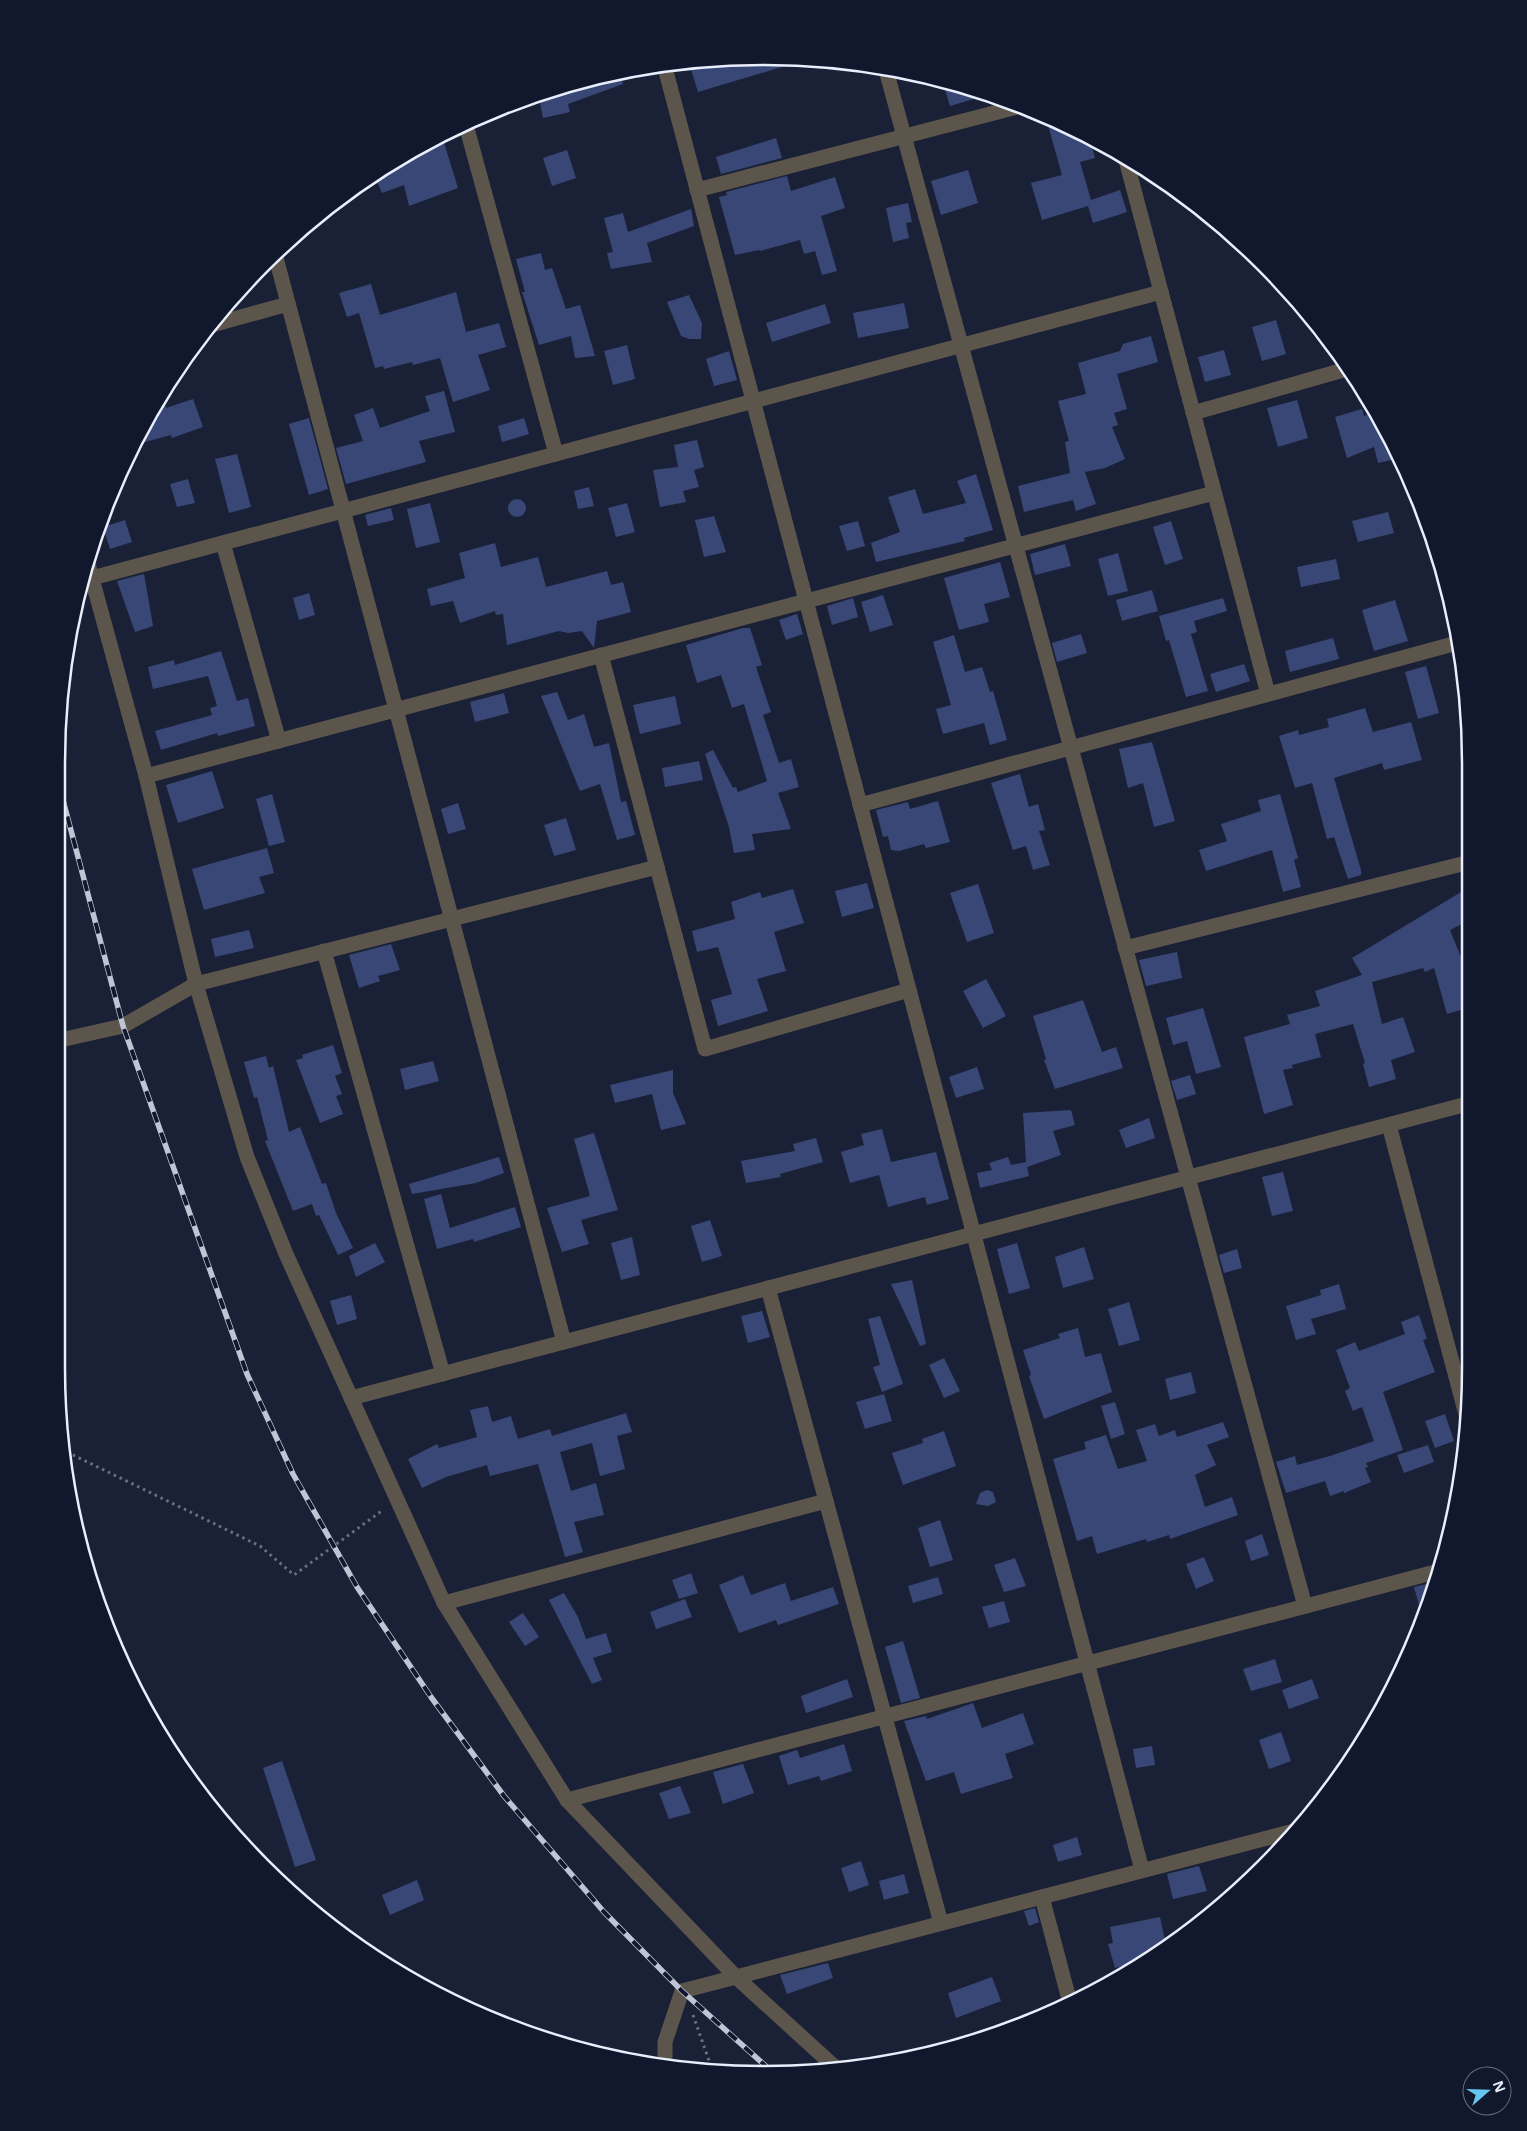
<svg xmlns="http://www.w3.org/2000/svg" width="1527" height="2131" font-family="'Open Sans',sans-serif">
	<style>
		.building { fill: #394777 }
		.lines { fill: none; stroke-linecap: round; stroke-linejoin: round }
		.path { stroke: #6a7083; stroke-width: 3; stroke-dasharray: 2.5 4; stroke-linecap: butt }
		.minor { stroke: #5c554b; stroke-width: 15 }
		.rail-casing { stroke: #bfc5d5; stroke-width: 5.5 }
		.rail { stroke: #11172c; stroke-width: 4; stroke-dasharray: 11; stroke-linecap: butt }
		.rim { fill: none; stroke: #e8eefc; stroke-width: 2.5 }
	</style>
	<rect width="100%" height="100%" fill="#1a2036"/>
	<g class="building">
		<path d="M792 58V64L698 92 690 66 709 61Z"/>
		<path d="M620 74 623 84 568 104 570 112 543 118 538 93Z"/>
		<path d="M942 80H947L987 95 950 106Z"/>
		<path d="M1046 118 1077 129 1089 137 1095 158 1080 162 1091 200 1120 190 1127 212 1093 223 1088 206 1042 220 1031 183 1062 175Z"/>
		<path d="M442 136 458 188 409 206 404 185 382 193 375 177 398 168 396 161 410 151Z"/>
		<path d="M776 138 782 158 721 174 716 157Z"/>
		<path d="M567 150 576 178 552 186 543 158Z"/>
		<path d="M968 170 978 203 941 215 931 181Z"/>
		<path d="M787 176 791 191 835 177 845 208 821 216 837 271 822 275 815 251 804 254 800 240 760 251 759 250 735 255 719 197 727 195 726 192Z"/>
		<path d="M908 203 912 222 906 223 909 238 893 242 886 208Z"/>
		<path d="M691 209 694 226 647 243 652 262 611 269 607 253 613 252 604 218 623 213 628 232Z"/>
		<path d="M541 253 545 270 552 268 566 309 580 305 595 356 575 358 571 336 539 345 522 292H525L516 259Z"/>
		<path d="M371 284 380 315 456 292 466 332 499 323 506 347 478 355 490 390 453 402 440 358 413 365 412 362 384 369 383 366 375 368 359 313 347 317 339 293Z"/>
		<path d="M689 295 702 323 701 339H689L681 336 667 302Z"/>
		<path d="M904 303 909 328 858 338 853 313Z"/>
		<path d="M825 304 831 323 772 342 766 323Z"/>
		<path d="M1276 320 1286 354 1262 361 1252 327Z"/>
		<path d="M1151 336 1158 362 1117 374 1127 409 1114 413 1118 425 1112 427 1125 459 1105 468 1085 472 1096 504 1076 511 1073 500 1024 512 1018 486 1070 473 1065 442 1069 441 1058 401 1086 394 1078 363 1120 351 1123 344Z"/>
		<path d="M627 345 635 379 613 385 604 351Z"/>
		<path d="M1224 350 1231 375 1205 382 1198 357Z"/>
		<path d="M729 351 737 380 714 386 706 359Z"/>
		<path d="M444 391 455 432 419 441 426 462 346 484 336 448 363 441 354 415 373 408 380 428 430 411 425 396Z"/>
		<path d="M162 394 166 408 193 399 203 427 172 438 171 435 134 445 151 410Z"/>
		<path d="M1297 400 1308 438 1278 447 1267 408Z"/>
		<path d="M1362 409 1364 416 1377 411 1400 458 1378 463 1374 447 1347 458 1335 417Z"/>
		<path d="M309 418 328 489 309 495 289 424Z"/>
		<path d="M524 418 529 434 502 442 498 426Z"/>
		<path d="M697 440 704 467 694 470 699 487 683 491 686 502 660 507 653 470 678 467 674 445Z"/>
		<path d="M237 454 251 507 229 513 215 459Z"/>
		<path d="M976 474 993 530 964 538 965 541 876 562 871 543 900 532 888 497 915 489 923 514 966 503 957 481Z"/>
		<path d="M188 479 195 503 177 507 170 484Z"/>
		<path d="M589 487 594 506 578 509 574 491Z"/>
		<circle cx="517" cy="508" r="9"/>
		<path d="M430 503 440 542 416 548 407 509Z"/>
		<path d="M627 503 635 532 616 537 608 508Z"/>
		<path d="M391 508 394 520 368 526 365 515Z"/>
		<path d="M1388 512 1394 533 1358 542 1352 521Z"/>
		<path d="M714 516 726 552 704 557 695 520Z"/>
		<path d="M125 520 132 542 110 549 103 527Z"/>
		<path d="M858 521 865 546 847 551 839 526Z"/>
		<path d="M1171 521 1183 559 1165 565 1153 527Z"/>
		<path d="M495 543 501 567 538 557 546 587 607 571 611 585 623 582 631 612 597 621 594 648 582 631 568 633 559 631 507 645 503 614 496 615 495 611 460 623 453 601 431 606 427 589 465 578 459 553Z"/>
		<path d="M1065 544 1071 566 1035 575 1030 554Z"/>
		<path d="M1118 553 1128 591 1108 596 1098 559Z"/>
		<path d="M1336 559 1340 579 1301 587 1297 567Z"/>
		<path d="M1000 562 1010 597 984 604 989 622 959 630 944 578Z"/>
		<path d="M144 574 153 626 135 632 117 581Z"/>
		<path d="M1152 590 1158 611 1122 621 1116 600Z"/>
		<path d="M309 593 315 615 299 620 293 598Z"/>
		<path d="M883 595 893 625 870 632 861 602Z"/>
		<path d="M853 598 858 617 832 625 827 606Z"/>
		<path d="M1223 598 1227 611 1194 621 1197 632 1191 634 1208 691 1186 697 1169 640 1166 641 1159 616Z"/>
		<path d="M1395 600 1408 641 1374 651 1362 610Z"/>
		<path d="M797 614 803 634 786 640 779 620Z"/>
		<path d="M743 628H750L762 665 756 667 771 712 763 715 779 763 791 759 799 787 778 793 791 829 752 834 755 850 734 853 729 827 705 754 713 750 733 788 736 787 738 792 767 781 744 704 732 708 721 675 697 683 686 645Z"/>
		<path d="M1081 634 1087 653 1057 662 1052 643Z"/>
		<path d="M954 635 965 672 982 667 990 692 993 691 1007 740 990 745 984 723 943 734 936 709 951 705 933 642Z"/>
		<path d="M1333 638 1339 659 1290 672 1285 651Z"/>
		<path d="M221 651 237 701 248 698 255 726 218 736 217 733 161 750 155 731 212 715 210 708 217 706 208 676 153 689 148 667 174 660 175 665Z"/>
		<path d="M1244 664 1250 681 1216 692 1210 674Z"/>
		<path d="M1426 666 1439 713 1418 719 1405 672Z"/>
		<path d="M557 692 568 720 584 714 594 747 609 743 621 802 626 801 635 835 617 840 600 784 580 791 541 696Z"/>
		<path d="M504 693 509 713 475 722 470 702Z"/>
		<path d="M675 696 681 724 640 734 633 705Z"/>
		<path d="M1365 708 1373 732 1411 722 1422 760 1384 770 1382 763 1334 778 1361 870V875L1348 879 1334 837 1327 839 1312 783 1295 788 1279 736 1298 730 1299 735 1329 727 1327 719Z"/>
		<path d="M1152 742 1175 821 1154 827 1143 783 1128 788 1119 749Z"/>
		<path d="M699 761 703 780 665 787 662 768Z"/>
		<path d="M212 771 224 808 178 823 166 785Z"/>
		<path d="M1020 774 1029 807 1038 804 1045 830 1039 831 1050 865 1033 870 1026 846 1013 850 991 783Z"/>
		<path d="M272 794 285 842 269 846 256 799Z"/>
		<path d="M1280 794 1298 858 1294 860 1301 887 1283 892 1272 850 1206 871 1199 850 1227 841 1221 824 1261 811 1258 800Z"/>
		<path d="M938 801 950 842 926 848 924 844 899 851 891 850 888 836 883 837 876 810 908 802 910 809Z"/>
		<path d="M458 803 466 829 448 834 441 809Z"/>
		<path d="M566 818 576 850 554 856 544 825Z"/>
		<path d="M267 848 274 873 259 877 265 893 204 910 192 869Z"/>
		<path d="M867 883 874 908 842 917 835 891Z"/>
		<path d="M978 884 994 933 967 942 950 893Z"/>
		<path d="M793 889 804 923 774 932 786 971 757 979 768 1011 718 1026 711 1000 732 994 718 947 697 952 692 931 735 919 731 902 760 892 762 898Z"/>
		<path d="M1466 889V922L1450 930 1467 972V1008L1447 1014 1434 968 1425 972 1423 968 1372 982 1382 1024 1403 1017 1415 1052 1391 1060 1396 1079 1369 1087 1363 1064 1365 1063 1353 1024 1315 1034 1321 1057 1292 1065 1293 1068 1283 1070 1293 1105 1264 1114 1244 1037 1290 1024 1287 1015 1320 1006 1315 991 1362 975 1352 958Z"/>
		<path d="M249 930 254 948 215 957 211 939Z"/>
		<path d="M391 944 400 970 378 976 380 981 359 988 349 955Z"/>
		<path d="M1177 952 1182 978 1146 986 1139 960Z"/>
		<path d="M986 979 1006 1016 983 1028 963 991Z"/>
		<path d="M1083 1000 1102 1052 1116 1047 1123 1068 1055 1089 1044 1060 1046 1059 1033 1016Z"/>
		<path d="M1203 1008 1221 1067 1196 1074 1187 1041 1173 1045 1166 1018Z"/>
		<path d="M333 1045 342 1073 335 1076 342 1094 336 1096 343 1114 320 1123 296 1060 303 1058 302 1055Z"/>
		<path d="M266 1056 269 1068 273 1066 289 1132 300 1127 322 1184 326 1183 336 1213 353 1248 338 1255 319 1215 316 1216 312 1204 293 1211 265 1141 268 1140 257 1097 254 1098 244 1062Z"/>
		<path d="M433 1061 439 1081 405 1090 400 1069Z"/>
		<path d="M977 1067 984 1089 956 1098 949 1077Z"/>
		<path d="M673 1070V1093L686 1124 661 1130 652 1094 615 1103 610 1085Z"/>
		<path d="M1190 1075 1196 1094 1177 1100 1171 1081Z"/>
		<path d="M1071 1110 1075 1125 1053 1131 1061 1155 1027 1167 1029 1176 980 1188 977 1173 992 1170 989 1163 1008 1157 1011 1165 1026 1162 1023 1113Z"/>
		<path d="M1149 1118 1155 1138 1126 1148 1119 1130Z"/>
		<path d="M882 1129 891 1162 936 1152 949 1199 927 1205 925 1197 888 1207 879 1175 850 1183 841 1152 864 1145 861 1134Z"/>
		<path d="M594 1133 618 1210 581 1220 589 1244 562 1252 547 1208 590 1196 574 1139Z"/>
		<path d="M816 1138 823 1162 780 1174 781 1177 746 1183 741 1161 795 1151 793 1144Z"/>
		<path d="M499 1157 504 1173 476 1183 412 1194 409 1184Z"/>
		<path d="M1283 1172 1293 1211 1272 1216 1262 1177Z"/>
		<path d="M441 1194 450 1228 515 1207 521 1227 474 1242 473 1239 437 1249 424 1199Z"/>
		<path d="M710 1220 722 1256 702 1262 691 1226Z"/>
		<path d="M632 1237 640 1275 621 1280 611 1243Z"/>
		<path d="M375 1243 385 1262 356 1277 349 1256Z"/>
		<path d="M1017 1243 1030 1288 1009 1294 997 1249Z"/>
		<path d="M1084 1247 1094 1279 1063 1288 1055 1257Z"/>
		<path d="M1237 1249 1242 1268 1224 1273 1219 1255Z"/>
		<path d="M912 1280 926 1344 920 1346 891 1284Z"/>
		<path d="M1339 1284 1346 1309 1311 1319 1316 1334 1296 1340 1286 1306 1321 1295 1320 1290Z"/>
		<path d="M351 1295 357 1319 337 1325 330 1301Z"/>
		<path d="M1129 1302 1140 1340 1119 1346 1108 1309Z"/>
		<path d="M762 1311 770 1337 748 1343 741 1316Z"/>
		<path d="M1419 1315 1427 1339 1423 1340 1435 1372 1383 1392 1403 1450 1366 1463 1368 1467 1365 1468 1371 1482 1344 1493V1491L1330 1496 1325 1481 1286 1493 1276 1462 1295 1456 1297 1465 1330 1456 1374 1441 1362 1407 1353 1411 1345 1391 1350 1388 1336 1350 1355 1342 1359 1351 1405 1334 1401 1322Z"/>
		<path d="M880 1316 903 1384 882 1392 873 1367 880 1365 868 1319Z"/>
		<path d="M1078 1328 1085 1357 1101 1353 1112 1392 1044 1419 1029 1376 1031 1375 1023 1350 1060 1338 1058 1334Z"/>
		<path d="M944 1358 960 1391 944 1398 929 1365Z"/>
		<path d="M1191 1372 1196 1393 1170 1400 1165 1379Z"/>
		<path d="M884 1394 892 1421 865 1429 856 1402Z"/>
		<path d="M1115 1402 1125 1434 1111 1439 1101 1406Z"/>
		<path d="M488 1406 492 1422 511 1416 518 1439 550 1429 552 1436 626 1413 632 1432 617 1436 625 1469 600 1476 592 1443 560 1452 571 1491 596 1483 604 1515 574 1522 583 1552 565 1557 538 1464 490 1476 487 1465 446 1477 422 1488 408 1459 437 1444 439 1448 477 1437 470 1410Z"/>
		<path d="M1445 1414 1454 1441 1435 1448 1425 1421Z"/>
		<path d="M1223 1422 1229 1437 1207 1445 1216 1465 1195 1475 1205 1507 1232 1497 1238 1515 1170 1539 1169 1535 1147 1542 1146 1539 1097 1554 1092 1536 1077 1541 1053 1459 1086 1449 1084 1442 1106 1435 1118 1469 1147 1461 1136 1430 1155 1424 1159 1436 1175 1430 1177 1437Z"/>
		<path d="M944 1431 956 1466 903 1485 892 1453 923 1443 922 1439Z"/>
		<path d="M1428 1445 1434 1462 1404 1473 1397 1455Z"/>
		<path d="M987 1490 993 1492 996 1502 988 1506 976 1504 980 1493Z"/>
		<path d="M940 1520 953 1560 930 1567 918 1528Z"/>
		<path d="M1262 1534 1269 1555 1251 1561 1245 1541Z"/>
		<path d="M1204 1557 1214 1581 1196 1589 1186 1564Z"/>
		<path d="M1015 1558 1026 1586 1004 1592 994 1565Z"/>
		<path d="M691 1573 698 1593 679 1599 672 1580Z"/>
		<path d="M743 1575 751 1595 785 1583 791 1601 833 1587 839 1604 778 1625 776 1620 739 1633 719 1585Z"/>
		<path d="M938 1577 943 1594 913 1603 908 1586Z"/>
		<path d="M1435 1582 1430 1594 1422 1616 1414 1587Z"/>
		<path d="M564 1593 578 1617 586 1639 606 1633 612 1652 593 1658 602 1680 592 1684 549 1600Z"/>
		<path d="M685 1599 692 1617 656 1629 650 1612Z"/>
		<path d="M1004 1601 1010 1622 989 1628 982 1607Z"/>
		<path d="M523 1613 539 1637 525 1646 509 1622Z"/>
		<path d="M903 1641 920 1698 901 1703 885 1647Z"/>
		<path d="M1275 1659 1282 1682 1251 1691 1243 1669Z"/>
		<path d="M847 1679 853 1697 806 1713 801 1696Z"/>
		<path d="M1312 1679 1319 1698 1289 1709 1282 1690Z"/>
		<path d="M973 1703 982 1728 1023 1713 1034 1744 1005 1754 1013 1778 961 1794 954 1772 926 1781 904 1721 926 1716 927 1719Z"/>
		<path d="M1281 1732 1291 1761 1269 1769 1259 1740Z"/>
		<path d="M844 1744 852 1771 821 1781 819 1776 788 1785 779 1756 797 1750 800 1758Z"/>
		<path d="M1152 1746 1155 1765 1136 1768 1133 1749Z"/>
		<path d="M282 1761 316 1860 295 1867 263 1768Z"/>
		<path d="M743 1764 754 1793 723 1804 713 1772Z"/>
		<path d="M680 1786 691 1813 669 1819 659 1793Z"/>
		<path d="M1077 1837 1082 1855 1058 1862 1053 1845Z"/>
		<path d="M861 1861 869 1885 849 1892 841 1868Z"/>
		<path d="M1199 1866 1207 1891 1173 1899 1167 1874Z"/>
		<path d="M904 1874 909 1893 884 1900 879 1881Z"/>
		<path d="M417 1880 424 1900 390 1915 382 1895Z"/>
		<path d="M1035 1908 1039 1922 1029 1926 1024 1911Z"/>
		<path d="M1160 1917 1166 1945 1147 1958 1115 1968 1108 1944 1113 1943 1110 1927Z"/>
		<path d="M828 1963 833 1978 787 1994 780 1975Z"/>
		<path d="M992 1977 1001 2001 956 2018 948 1993Z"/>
	</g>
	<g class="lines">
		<g class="path">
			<path d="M67 1452 260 1546 294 1575 383 1510"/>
			<path d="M693 2015 712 2069"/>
		</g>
		<g class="minor">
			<path d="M664 64 1142 1870"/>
			<path d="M886 70 1305 1606"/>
			<path d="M466 125 556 454"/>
			<path d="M1126 160 1268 694"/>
			<path d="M697 190 1017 107"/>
			<path d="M275 254 564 1342"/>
			<path d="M212 325 288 304"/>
			<path d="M1193 413 1347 369"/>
			<path d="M223 543 279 741"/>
			<path d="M88 564 146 776 196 984 247 1157 286 1254 444 1603 567 1800 736 1977 682 1991 665 2042V2067"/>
			<path d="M92 578 1161 292"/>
			<path d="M601 655 705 1049 909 990"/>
			<path d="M146 776 1214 493"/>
			<path d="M860 805 1457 643"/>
			<path d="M1125 948 1466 863"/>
			<path d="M324 951 443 1374"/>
			<path d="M56 1041 123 1026 196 984 657 867"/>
			<path d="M1389 1125 1468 1422"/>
			<path d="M768 1288 941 1923"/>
			<path d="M351 1398 1467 1104"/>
			<path d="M444 1603 826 1501"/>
			<path d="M567 1800 1439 1571"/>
			<path d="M1042 1897 1070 2003"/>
			<path d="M736 1977 1294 1831"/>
			<path d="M736 1977 837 2069"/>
		</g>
		<g class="rail-casing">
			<path id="rail" d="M56 774 123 1026 247 1374 293 1474 357 1587 431 1697 504 1796 604 1912 682 1991 769 2069"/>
		</g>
		<use href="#rail" class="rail"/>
	</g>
	<path d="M0 0H1527V2131H0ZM763 65H764A698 698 0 0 1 1462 763V1368A698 698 0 0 1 764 2066H763A698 698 0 0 1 65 1368V763A698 698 0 0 1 763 65Z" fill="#11172c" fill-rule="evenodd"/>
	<path class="rim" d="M763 65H764A698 698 0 0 1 1462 763V1368A698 698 0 0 1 764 2066H763A698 698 0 0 1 65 1368V763A698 698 0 0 1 763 65Z"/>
	<g transform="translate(1487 2091) rotate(70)"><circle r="24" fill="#11172c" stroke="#676d7f"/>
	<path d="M0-4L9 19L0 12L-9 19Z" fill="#65c5ee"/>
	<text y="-8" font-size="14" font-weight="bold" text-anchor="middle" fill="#e8eefc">N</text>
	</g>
</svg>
